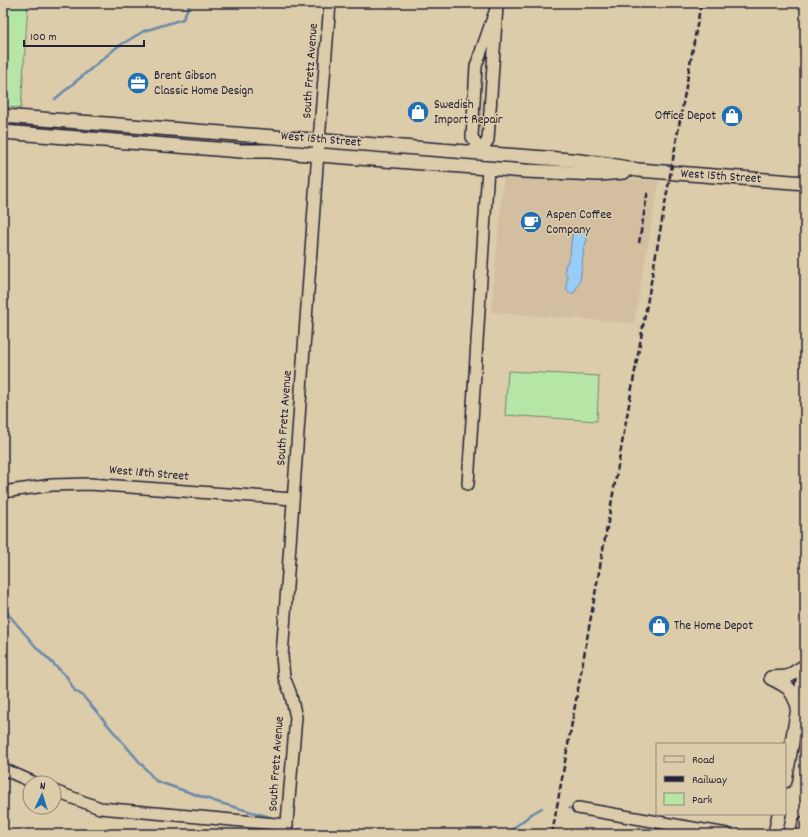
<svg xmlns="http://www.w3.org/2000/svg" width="808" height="837" font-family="Dekko,sans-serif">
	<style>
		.built { fill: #d3bea0 }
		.green { fill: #b6e6a5; stroke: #6c8470 }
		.water { fill: #99cdf7; stroke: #6989ac }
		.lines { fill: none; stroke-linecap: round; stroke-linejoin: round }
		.stream { stroke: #6989ac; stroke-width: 2.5 }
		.minor-casing { stroke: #22223b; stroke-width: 14 }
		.major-casing { stroke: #22223b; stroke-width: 16 }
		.minor { stroke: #ddcca9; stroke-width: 11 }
		.major { stroke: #ddcca9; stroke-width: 13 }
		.rail { stroke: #22223b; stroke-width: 2.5; stroke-dasharray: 6 3; stroke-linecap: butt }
		.labels { text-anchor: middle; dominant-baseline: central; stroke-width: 3; stroke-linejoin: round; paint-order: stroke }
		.street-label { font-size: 13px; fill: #22223b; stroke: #ddcca9 }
		.poi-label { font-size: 13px; fill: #22223b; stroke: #ddcca9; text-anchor: start }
	</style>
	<rect width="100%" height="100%" fill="#ddcca9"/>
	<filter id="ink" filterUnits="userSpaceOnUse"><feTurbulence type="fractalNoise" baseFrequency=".025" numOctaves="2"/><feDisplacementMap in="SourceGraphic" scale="8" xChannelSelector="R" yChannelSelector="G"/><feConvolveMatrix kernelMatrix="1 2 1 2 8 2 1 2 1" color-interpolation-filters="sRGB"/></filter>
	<g filter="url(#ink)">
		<path class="built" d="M504 173 659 181 634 323 491 312Z"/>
		<g class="green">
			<path d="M3 3H28L21 108 3 107Z"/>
			<path d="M508 371 599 376 597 421 505 415Z"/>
		</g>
		<path class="water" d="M577 230H584L586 233 587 240 584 248 580 281 574 293H569L567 291C566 286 567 281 567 275L565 273V267L570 255 572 234Z"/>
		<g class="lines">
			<g class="stream">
				<path d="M55 99 117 47 144 31 183 19 190 3"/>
				<path d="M3 219H6V195L3 184 7 140"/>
				<path d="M3 608 37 648 67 677 75 691 82 695 156 781 220 803 270 817"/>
				<path d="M569 808 576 809"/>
				<path d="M299 829 319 834"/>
				<path d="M330 834 352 833 358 834"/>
				<path d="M506 834 533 813 542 808"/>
			</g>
			<g class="minor-casing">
				<g id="minor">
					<path d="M497 6 488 140 480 152 472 137 476 66 497 6 498 3"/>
					<path d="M468 484 488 168"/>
					<path d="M3 492 52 485 90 484 293 499"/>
					<path d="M3 769 35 783"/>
					<path d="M54 791 100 808 287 825"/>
					<path d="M578 808 727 834"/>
					<path d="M286 834 296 717 290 692 284 677 282 656 317 166 330 3"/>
				</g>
			</g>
			<g class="major-casing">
				<g id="major">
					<path d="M3 116 571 160 605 164 638 170 805 183"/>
					<path d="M3 132 241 151H269L525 171 599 174 624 172"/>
					<path d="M771 678C789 687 791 688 798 706"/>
					<path d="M771 678 787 677 805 666"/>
					<path d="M785 781 805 670"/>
					<path d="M775 834 779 814"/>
					<path d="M803 834 805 823"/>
				</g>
			</g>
			<use href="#minor" class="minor"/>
			<use href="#major" class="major"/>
			<g class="rail">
				<path d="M639 243 648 190"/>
				<path d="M552 834 701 3"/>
			</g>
		</g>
	</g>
	<defs>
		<g id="office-disc" transform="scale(1.15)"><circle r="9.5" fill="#1f6fb2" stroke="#ddcca9"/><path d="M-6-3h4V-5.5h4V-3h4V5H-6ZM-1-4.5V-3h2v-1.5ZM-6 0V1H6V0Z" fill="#fff"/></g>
		<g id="shop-disc" transform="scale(1.15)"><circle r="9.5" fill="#1f6fb2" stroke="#ddcca9"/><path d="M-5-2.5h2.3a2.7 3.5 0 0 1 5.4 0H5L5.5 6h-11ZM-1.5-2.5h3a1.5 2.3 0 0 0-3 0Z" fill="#fff"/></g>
		<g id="cafe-disc" transform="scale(1.15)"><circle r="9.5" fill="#1f6fb2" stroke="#ddcca9"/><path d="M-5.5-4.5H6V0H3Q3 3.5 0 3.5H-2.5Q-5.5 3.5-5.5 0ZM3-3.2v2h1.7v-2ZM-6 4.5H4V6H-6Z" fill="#fff"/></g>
	</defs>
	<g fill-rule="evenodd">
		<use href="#office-disc" x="138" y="83"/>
		<use href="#shop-disc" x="418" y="112"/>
		<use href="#shop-disc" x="732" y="116"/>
		<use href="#cafe-disc" x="531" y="222"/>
		<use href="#shop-disc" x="659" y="626"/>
	</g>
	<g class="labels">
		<g class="street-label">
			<text transform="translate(311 71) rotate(-86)">South Fretz Avenue</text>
			<text transform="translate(321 140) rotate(5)">West 15th Street</text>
			<text transform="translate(721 177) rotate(4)">West 15th Street</text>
			<text transform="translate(285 418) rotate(-86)">South Fretz Avenue</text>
			<text transform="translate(149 474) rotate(5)">West 18th Street</text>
			<text transform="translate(277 764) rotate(-86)">South Fretz Avenue</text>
		</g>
		<g class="poi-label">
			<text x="154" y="76">Brent Gibson<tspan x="154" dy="15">Classic Home Design</tspan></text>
			<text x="434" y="105">Swedish<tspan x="434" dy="15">Import Repair</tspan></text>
			<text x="716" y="116" text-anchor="end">Office Depot</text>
			<text x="546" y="215">Aspen Coffee<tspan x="546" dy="15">Company</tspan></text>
			<text x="674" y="626">The Home Depot</text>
		</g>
	</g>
	<rect width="808" height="837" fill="none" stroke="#ddcca9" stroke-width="16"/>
	<rect x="8" y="8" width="792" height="821" fill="none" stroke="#22223b" stroke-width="1.5" filter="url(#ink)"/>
	<rect x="656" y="743" width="130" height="72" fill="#ddcca9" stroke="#92887d"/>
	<rect x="664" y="756" width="20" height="6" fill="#ddcca9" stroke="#92887d"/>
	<text x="692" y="763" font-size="12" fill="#22223b">Road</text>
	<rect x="664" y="776" width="20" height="6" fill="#22223b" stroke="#92887d"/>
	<text x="692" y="783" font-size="12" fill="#22223b">Railway</text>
	<rect x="664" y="793" width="20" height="12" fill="#b6e6a5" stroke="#92887d"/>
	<text x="692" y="803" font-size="12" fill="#22223b">Park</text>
	<g transform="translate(42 795) rotate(4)"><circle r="19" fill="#ddcca9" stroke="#92887d"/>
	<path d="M0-3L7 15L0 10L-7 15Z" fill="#1f6fb2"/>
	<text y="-6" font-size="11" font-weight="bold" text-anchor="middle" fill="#22223b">N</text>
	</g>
	<path d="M24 40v6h120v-6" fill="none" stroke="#22223b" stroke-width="2"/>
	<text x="30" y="40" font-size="12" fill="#22223b" stroke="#ddcca9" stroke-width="3" paint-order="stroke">100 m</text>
</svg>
